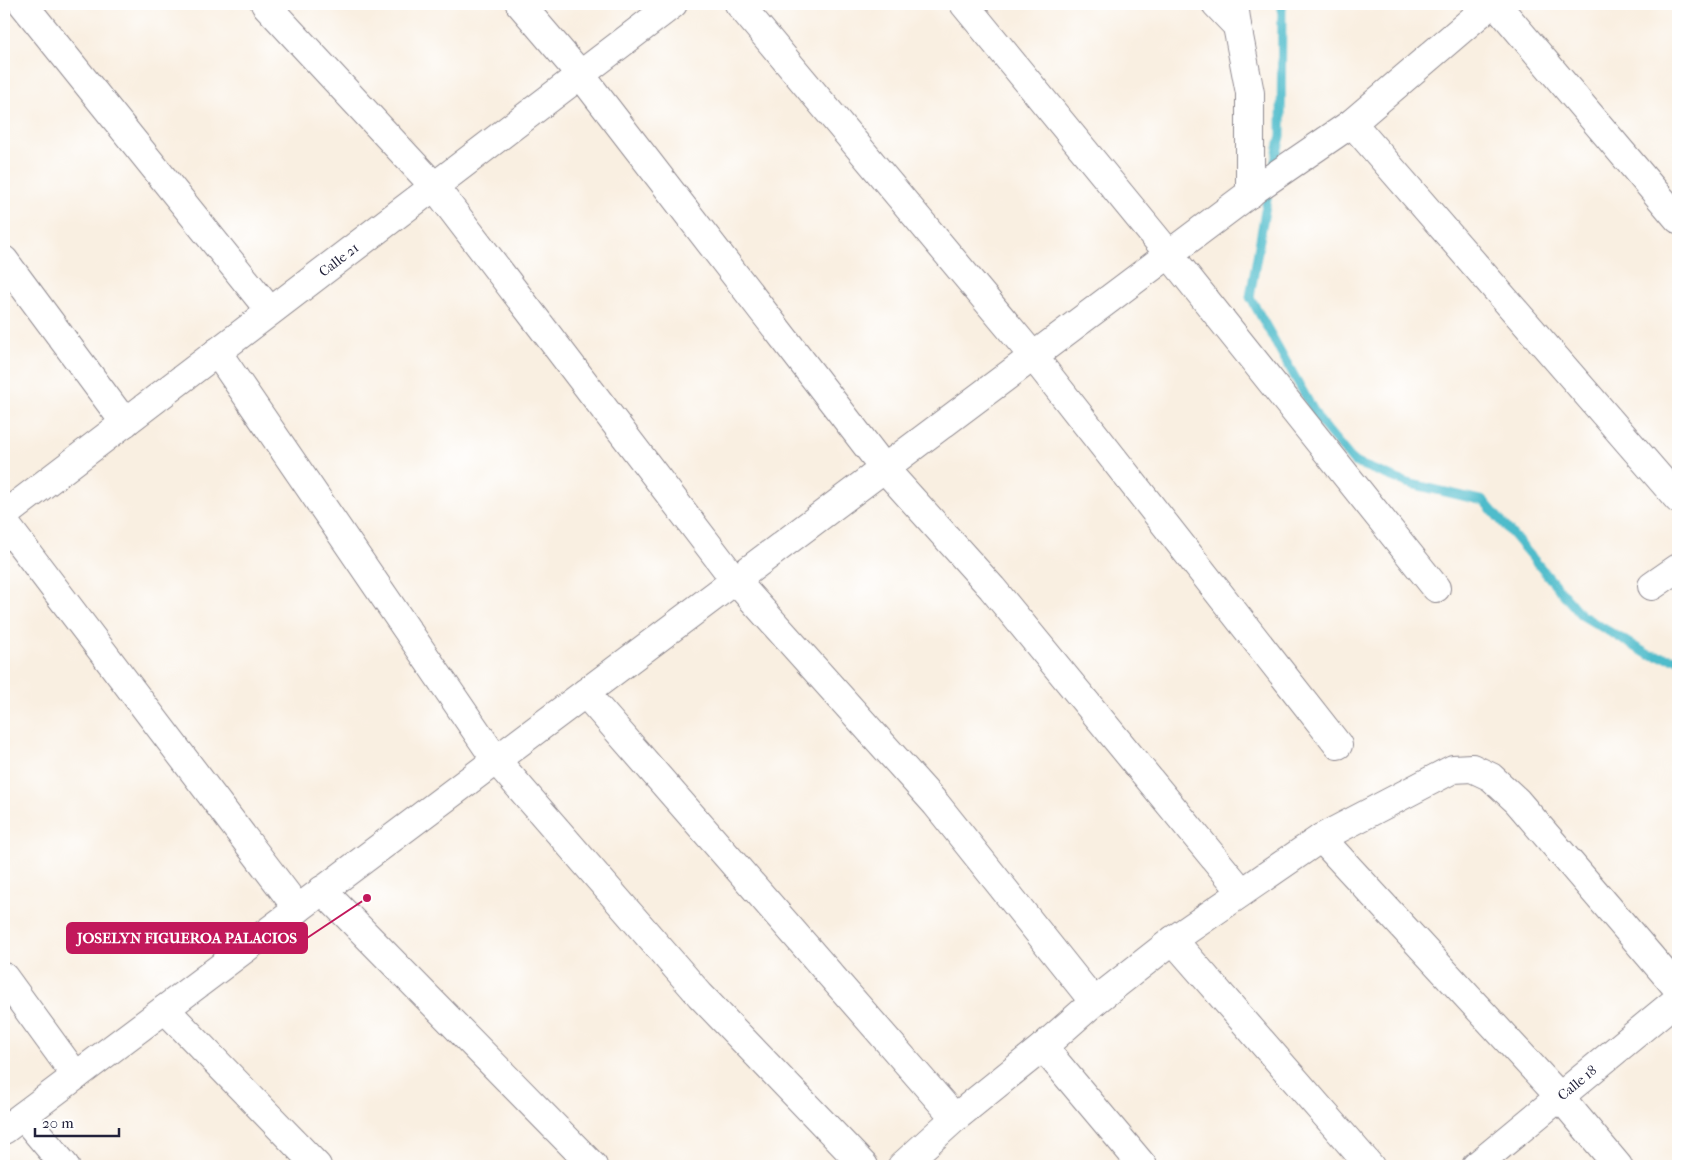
<svg xmlns="http://www.w3.org/2000/svg" width="1682" height="1170" font-family="'IM FELL French Canon',serif">
	<style>
		.lines { fill: none; stroke-linecap: round; stroke-linejoin: round }
		.stream { stroke: #50bccb; stroke-width: 9 }
		.minor-casing { stroke: #8e888e; stroke-width: 30 }
		.minor { stroke: #fff; stroke-width: 28 }
		.labels { text-anchor: middle; dominant-baseline: central; stroke-width: 4; stroke-linejoin: round; paint-order: stroke }
		.street-label { font-size: 14px; fill: #22223b; stroke: #fff }
		.leader { fill: none; stroke: #c2185b; stroke-width: 2 }
		.callout-dot { fill: #c2185b; stroke: #fff; stroke-width: 2 }
		.callout { fill: #c2185b; stroke: #c2185b; stroke-width: 2 }
		.callout-label { font-size: 15px; text-anchor: middle; font-weight: bold; fill: #fff }
	</style>
	<rect width="100%" height="100%" fill="#fff"/>
	<filter id="ink" filterUnits="userSpaceOnUse"><feTurbulence type="fractalNoise" baseFrequency=".02" numOctaves="2"/><feDisplacementMap in="SourceGraphic" scale="10" xChannelSelector="R" yChannelSelector="G"/><feConvolveMatrix kernelMatrix="1 2 1 2 8 2 1 2 1" color-interpolation-filters="sRGB"/></filter>
	<filter id="wash" filterUnits="userSpaceOnUse"><feTurbulence type="fractalNoise" baseFrequency=".0096" numOctaves="4" result="noise"/><feDisplacementMap in="SourceGraphic" scale="20" xChannelSelector="R" yChannelSelector="G"/><feGaussianBlur stdDeviation="1.12" result="paint"/><feColorMatrix in="noise" values="0 0 0 0 0 0 0 0 0 0 0 0 0 0 0 0 0 1.4 0 .05"/><feComposite in="paint" operator="in"/></filter>
	<g filter="url(#wash)">
		<rect width="100%" height="100%" fill="#f9efe1"/>
		<g class="lines">
			<g class="stream">
				<path d="M1273 170 1281 136 1282 4"/>
				<path d="M1269 188 1250 297 1319 420 1354 462 1407 483 1484 501 1581 615 1649 655 1678 659"/>
			</g>
		</g>
	</g>
	<g filter="url(#ink)">
		<g class="lines">
			<g class="minor-casing">
				<g id="minor">
					<path d="M23 4 270 311"/>
					<path d="M265 4 434 186 735 580 936 804 1094 1002"/>
					<path d="M520 4 580 74 884 468 992 588 1242 892"/>
					<path d="M739 4 1033 356 1338 745"/>
					<path d="M964 4 1169 254 1436 588"/>
					<path d="M1216 4 1237 26 1234 4"/>
					<path d="M1496 4 1678 219"/>
					<path d="M1237 26 1250 93V194"/>
					<path d="M1352 123 1678 499"/>
					<path d="M4 260 125 423"/>
					<path d="M217 352 496 760 700 995 864 1166"/>
					<path id="s1" d="M4 515 673 4"/>
					<path d="M4 522 298 909"/>
					<path d="M1652 586 1678 568"/>
					<path d="M585 693 955 1118"/>
					<path d="M1321 838 1560 1097 1618 1166"/>
					<path d="M322 890 593 1166"/>
					<path d="M1173 940 1370 1166"/>
					<path d="M4 977 76 1076"/>
					<path d="M165 1009 317 1166"/>
					<path d="M1043 1047 1143 1166"/>
					<path d="M23 1116 65 1166"/>
					<path d="M4 1130 1257 188 1352 123 1491 4"/>
					<path d="M902 1166 955 1118 1043 1047 1094 1002 1173 940 1321 838 1453 769 1472 768 1491 777 1517 801 1678 989"/>
					<path id="s2" d="M1476 1166 1678 999"/>
				</g>
			</g>
			<use href="#minor" class="minor"/>
		</g>
	</g>
	<g class="labels">
		<g class="street-label">
			<text stroke="none"><textPath href="#s1" startOffset="421">Calle 21</textPath></text>
			<text stroke="none"><textPath href="#s2" startOffset="131">Calle 18</textPath></text>
		</g>
	</g>
	<path class="leader" d="M367 898L307 938"/>
	<circle class="callout-dot" cx="367" cy="898" r="5"/>
	<rect class="callout" x="67" y="923" width="240" height="30" rx="5"/>
	<g class="callout-label">
		<text x="187" y="943">JOSELYN FIGUEROA PALACIOS</text>
	</g>
	<rect width="1682" height="1170" fill="none" stroke="#fff" stroke-width="20"/>
	<path d="M35 1128v8h84v-8" fill="none" stroke="#22223b" stroke-width="2.5"/>
	<text x="42" y="1128" font-size="15" fill="#22223b" stroke="#ffffff" stroke-width="4" paint-order="stroke">20 m</text>
</svg>
